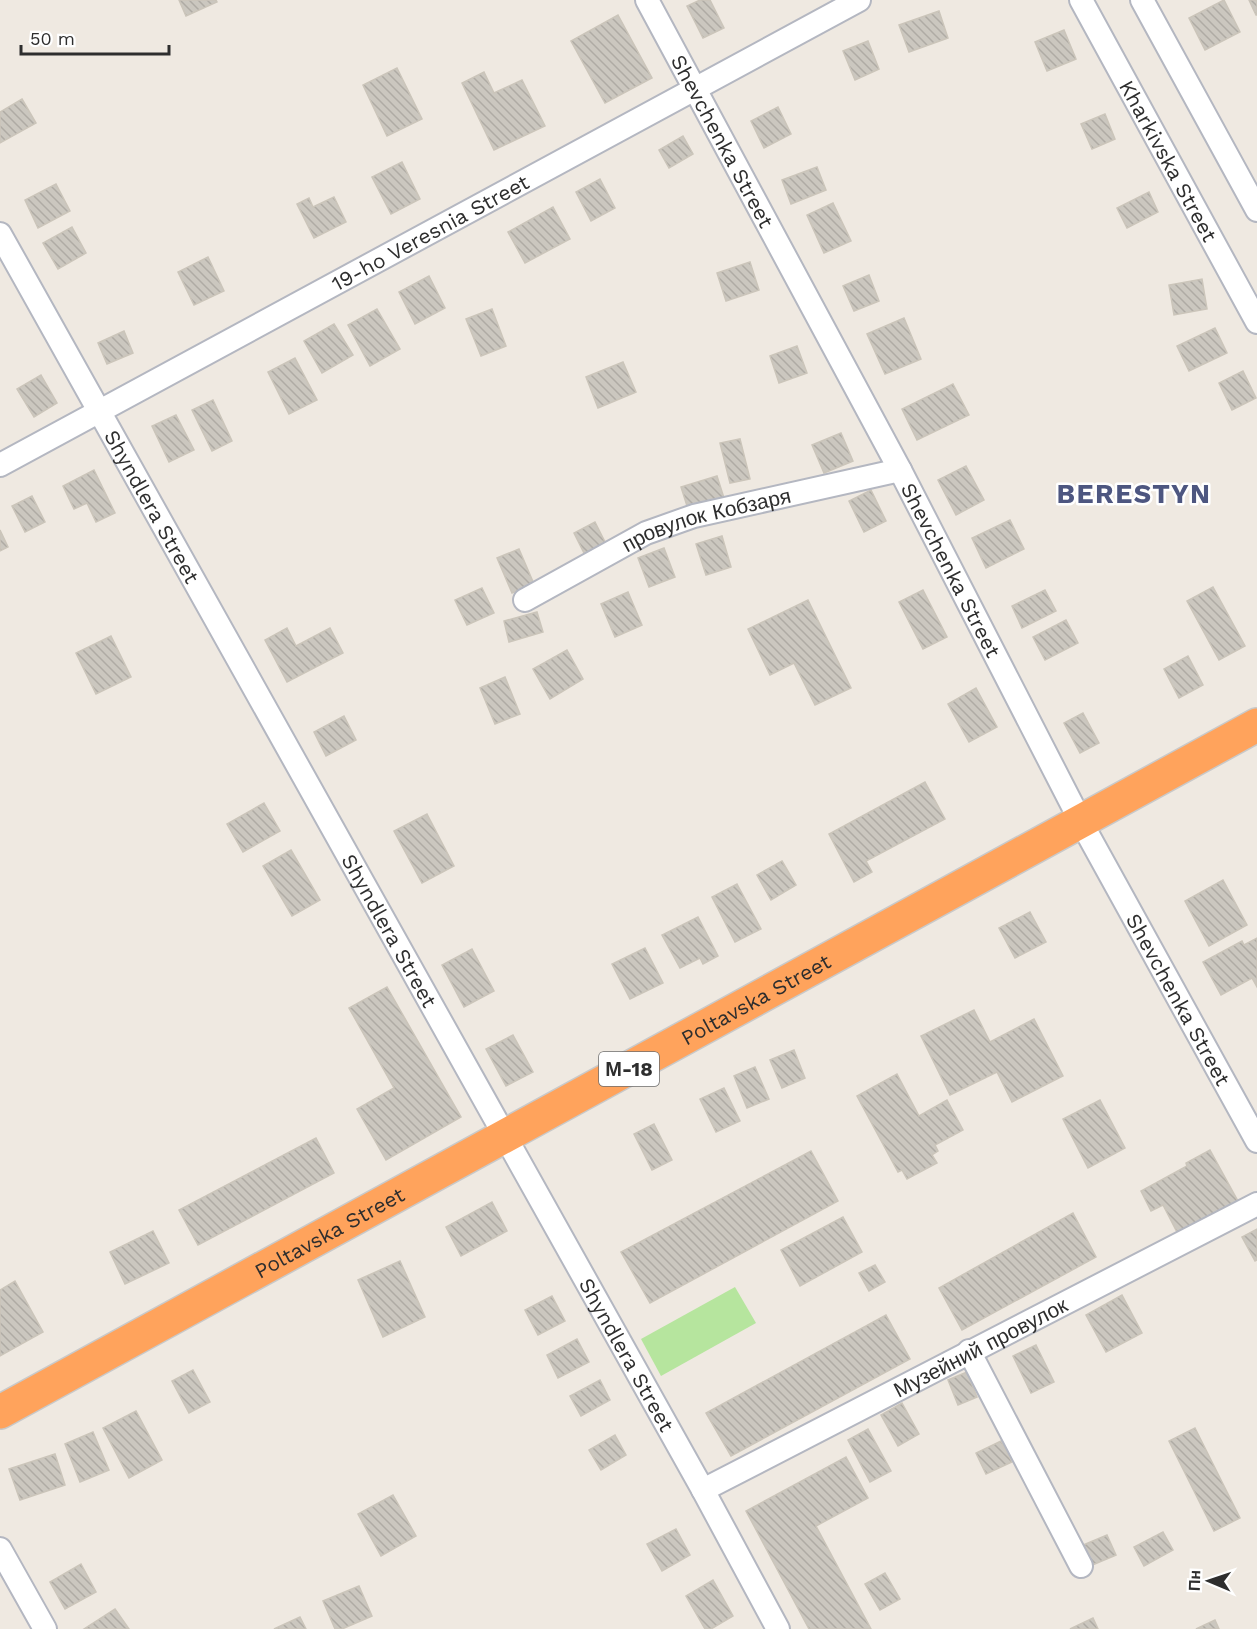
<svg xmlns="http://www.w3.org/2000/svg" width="1257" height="1629" font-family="'Work Sans',sans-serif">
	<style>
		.park { fill: #b6e59e }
		.building { fill: url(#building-back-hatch); stroke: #cbc5ba; stroke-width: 1.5 }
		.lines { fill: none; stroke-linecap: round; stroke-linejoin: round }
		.minor-casing { stroke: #b4b7c1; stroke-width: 26 }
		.highway-casing { stroke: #c9c9c9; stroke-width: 36 }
		.minor { stroke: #fff; stroke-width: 22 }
		.highway { stroke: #ffa35c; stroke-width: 33 }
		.labels { text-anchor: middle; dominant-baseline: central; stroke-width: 5; stroke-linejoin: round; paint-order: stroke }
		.shield { fill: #fff; stroke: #6d6d6d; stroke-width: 1.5 }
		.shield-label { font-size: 20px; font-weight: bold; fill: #2e2e2e }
		.street-label { font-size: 21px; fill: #2e2e2e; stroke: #fff }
		.district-label { font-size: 27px; font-weight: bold; letter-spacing: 1.5px; fill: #4d5680; stroke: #fff }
	</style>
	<defs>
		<pattern id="building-back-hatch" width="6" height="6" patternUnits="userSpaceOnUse" patternTransform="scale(1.5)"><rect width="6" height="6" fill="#cbc7bf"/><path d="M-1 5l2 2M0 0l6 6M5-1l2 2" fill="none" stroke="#afaba4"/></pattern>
	</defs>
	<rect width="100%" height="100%" fill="#efe9e1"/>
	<path class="park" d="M735 1287 756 1323 661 1376 641 1339Z"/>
	<g class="building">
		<path d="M179 0H216L217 2 186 16Z"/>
		<path d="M700 0H710L724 28 703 38 687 6Z"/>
		<path d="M1224 0 1240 32 1205 50 1189 18Z"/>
		<path d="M1249 0H1257V15H1256Z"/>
		<path d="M939 11 948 38 909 52 899 25Z"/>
		<path d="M618 15 652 78 605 103 571 41Z"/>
		<path d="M1064 30 1076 59 1047 71 1035 42Z"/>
		<path d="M868 41 879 69 855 80 843 51Z"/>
		<path d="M397 68 422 119 387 136 363 85Z"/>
		<path d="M484 72 494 93 522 80 545 126 494 150 462 83Z"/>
		<path d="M22 99 36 123 0 143V112Z"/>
		<path d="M778 107 791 134 764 148 751 121Z"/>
		<path d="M1105 114 1115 139 1092 149 1081 124Z"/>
		<path d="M683 136 693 154 669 168 659 150Z"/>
		<path d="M402 162 420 199 391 214 372 177Z"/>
		<path d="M817 167 826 190 791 204 782 180Z"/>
		<path d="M600 179 615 208 591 221 576 192Z"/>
		<path d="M56 184 70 211 38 228 25 200Z"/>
		<path d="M1149 192 1158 212 1127 228 1117 208Z"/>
		<path d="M334 197 346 222 314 238 297 204 309 198 313 207Z"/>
		<path d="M833 203 851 241 824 253 807 215Z"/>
		<path d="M553 207 570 239 525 263 508 232Z"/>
		<path d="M72 227 86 253 58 269 43 243Z"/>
		<path d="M208 257 224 291 194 305 178 272Z"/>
		<path d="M750 262 759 290 726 301 717 273Z"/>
		<path d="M869 275 879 301 854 311 843 286Z"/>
		<path d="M429 276 445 308 415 324 399 292Z"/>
		<path d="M1202 279 1207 309 1174 315 1169 285Z"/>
		<path d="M377 309 400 349 370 366 348 325Z"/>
		<path d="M492 309 506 346 481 356 466 319Z"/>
		<path d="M904 318 921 359 885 374 867 334Z"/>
		<path d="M334 324 353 355 322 373 304 341Z"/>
		<path d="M1215 328 1227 353 1189 371 1177 346Z"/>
		<path d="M124 331 133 353 107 364 98 343Z"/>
		<path d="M797 346 807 373 779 383 770 356Z"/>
		<path d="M295 358 317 400 289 414 268 372Z"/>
		<path d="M623 362 636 392 598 408 586 377Z"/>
		<path d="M1243 371 1256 398 1232 410 1219 383Z"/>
		<path d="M41 375 57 403 34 417 17 389Z"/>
		<path d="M953 384 969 415 917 440 902 409Z"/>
		<path d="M213 400 232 441 212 451 192 410Z"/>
		<path d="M176 415 194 450 169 462 152 426Z"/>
		<path d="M841 433 853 461 824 473 812 445Z"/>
		<path d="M740 439 750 479 730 483 720 443Z"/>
		<path d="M966 466 984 500 956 515 938 480Z"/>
		<path d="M94 470 115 513 96 522 87 503 74 509 63 486Z"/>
		<path d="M717 476 724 498 688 509 681 487Z"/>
		<path d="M871 490 886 521 864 532 849 501Z"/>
		<path d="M32 496 45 522 25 532 12 506Z"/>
		<path d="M1010 520 1024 549 986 568 972 538Z"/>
		<path d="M595 522 607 546 586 557 574 533Z"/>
		<path d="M0 530 8 547 0 551Z"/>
		<path d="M722 536 731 567 706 575 696 544Z"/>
		<path d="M664 548 675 577 649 587 638 558Z"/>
		<path d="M519 549 534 584 512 593 497 558Z"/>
		<path d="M1213 587 1245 646 1219 660 1187 601Z"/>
		<path d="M482 588 494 613 467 625 455 600Z"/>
		<path d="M923 590 947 637 923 649 899 602Z"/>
		<path d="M1045 590 1056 611 1022 628 1012 606Z"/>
		<path d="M628 592 642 625 615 637 601 604Z"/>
		<path d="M808 600 851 688 815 705 794 663 770 675 748 629Z"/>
		<path d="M537 612 543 632 509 642 504 621Z"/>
		<path d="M1066 620 1078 643 1045 660 1033 637Z"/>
		<path d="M287 628 296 646 330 628 343 653 287 682 265 640Z"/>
		<path d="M111 636 131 677 96 694 76 653Z"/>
		<path d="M567 650 583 679 550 699 533 669Z"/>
		<path d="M1188 656 1203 685 1179 698 1164 669Z"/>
		<path d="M505 677 520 714 495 724 480 688Z"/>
		<path d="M976 688 997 727 969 742 948 704Z"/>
		<path d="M1083 713 1099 743 1080 753 1064 723Z"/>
		<path d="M344 716 356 740 326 756 314 732Z"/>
		<path d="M925 782 945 819 866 861 872 872 854 882 829 834Z"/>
		<path d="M264 803 280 831 243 852 227 824Z"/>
		<path d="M427 814 454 866 422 883 394 831Z"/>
		<path d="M291 850 320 900 292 916 263 866Z"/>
		<path d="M782 861 796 885 771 900 757 875Z"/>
		<path d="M1223 880 1247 925 1209 946 1185 901Z"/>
		<path d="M737 884 761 929 735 942 712 897Z"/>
		<path d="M1030 912 1046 942 1015 958 999 928Z"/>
		<path d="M698 917 718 956 703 964 700 958 680 968 662 935Z"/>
		<path d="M1257 938V987L1252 978 1221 995 1203 962 1242 941 1244 945Z"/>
		<path d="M645 948 663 983 630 999 612 964Z"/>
		<path d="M472 949 494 991 464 1007 442 965Z"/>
		<path d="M387 987 461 1117 386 1160 357 1109 394 1088 349 1008Z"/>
		<path d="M974 1010 990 1042 1034 1019 1063 1076 1012 1102 997 1072 950 1095 921 1036Z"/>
		<path d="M513 1035 533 1072 506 1086 486 1049Z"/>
		<path d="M794 1050 805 1078 782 1088 770 1060Z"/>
		<path d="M755 1067 769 1099 747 1108 734 1076Z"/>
		<path d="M897 1074 919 1116 947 1100 963 1130 935 1145 938 1151 932 1155 937 1163 907 1179 902 1170 898 1172 857 1096Z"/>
		<path d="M724 1088 740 1121 716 1132 700 1099Z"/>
		<path d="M1100 1100 1125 1148 1088 1168 1063 1119Z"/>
		<path d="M654 1124 672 1160 652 1170 634 1134Z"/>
		<path d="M316 1138 334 1173 198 1245 179 1210Z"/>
		<path d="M1210 1150 1239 1203 1179 1236 1163 1205 1151 1211 1141 1191 1187 1166 1186 1163Z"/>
		<path d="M811 1151 838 1201 650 1303 621 1252Z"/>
		<path d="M492 1202 507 1231 461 1256 446 1227Z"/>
		<path d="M1073 1213 1096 1257 962 1330 939 1288Z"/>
		<path d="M843 1217 862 1252 800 1286 781 1250Z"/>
		<path d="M1257 1229V1260L1255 1261 1242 1237Z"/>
		<path d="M153 1231 169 1263 125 1284 110 1252Z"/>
		<path d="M400 1261 425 1317 383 1337 358 1280Z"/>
		<path d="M875 1265 885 1282 869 1291 859 1273Z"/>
		<path d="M15 1281 43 1332 0 1356V1290Z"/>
		<path d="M1122 1295 1142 1333 1106 1352 1086 1315Z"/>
		<path d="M552 1296 565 1321 538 1335 525 1310Z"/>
		<path d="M886 1315 910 1359 731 1456 706 1413Z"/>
		<path d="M577 1339 589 1362 558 1378 547 1355Z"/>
		<path d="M1036 1345 1054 1382 1031 1393 1013 1356Z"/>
		<path d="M193 1370 210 1402 189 1413 172 1381Z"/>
		<path d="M967 1372 977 1397 958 1405 948 1380Z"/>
		<path d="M600 1380 610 1400 581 1416 570 1396Z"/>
		<path d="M902 1403 919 1434 898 1446 881 1415Z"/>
		<path d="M136 1411 162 1460 129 1478 103 1428Z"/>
		<path d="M1195 1428 1240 1518 1214 1531 1169 1441Z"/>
		<path d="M868 1429 891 1471 870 1482 848 1440Z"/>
		<path d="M93 1432 109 1470 80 1482 65 1444Z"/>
		<path d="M615 1435 626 1455 601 1470 589 1450Z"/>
		<path d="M1001 1441 1012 1462 986 1474 976 1453Z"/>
		<path d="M55 1454 65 1485 20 1500 9 1469Z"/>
		<path d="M846 1457 868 1498 816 1526 871 1629H809L746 1511Z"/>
		<path d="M393 1495 416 1536 381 1556 358 1514Z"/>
		<path d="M676 1529 690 1555 662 1571 647 1544Z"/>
		<path d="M1163 1532 1173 1550 1144 1566 1134 1547Z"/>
		<path d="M1107 1535 1116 1555 1090 1566 1081 1546Z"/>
		<path d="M81 1564 96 1592 65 1609 50 1582Z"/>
		<path d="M885 1573 900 1599 880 1610 865 1584Z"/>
		<path d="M713 1580 733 1616 711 1629H705L686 1596Z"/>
		<path d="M359 1586 372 1616 342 1629H335L323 1601Z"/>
		<path d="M115 1609 129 1629H84Z"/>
		<path d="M300 1617 306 1629H274Z"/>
		<path d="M1093 1618 1098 1629H1070Z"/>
		<path d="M1215 1620 1219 1629H1196Z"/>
	</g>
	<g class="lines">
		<g class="minor-casing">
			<g id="minor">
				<path id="s1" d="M647 0 900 470 1081 822 1257 1141"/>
				<path id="s2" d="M1081 0 1257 322"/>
				<path d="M1142 0 1257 210"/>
				<path id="s3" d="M0 234 703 1490 778 1629"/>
				<path id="s4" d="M0 465 859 0"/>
				<path id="s5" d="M525 600 646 533 694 516 900 470"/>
				<path d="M969 1351 1081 1566"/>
				<path id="s6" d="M703 1490 1257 1204"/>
				<path d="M0 1549 45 1629"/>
			</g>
		</g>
		<g class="highway-casing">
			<g id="highway">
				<path id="s7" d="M0 1412 1257 725"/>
			</g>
		</g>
		<use href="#minor" class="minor"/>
		<use href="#highway" class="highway"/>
	</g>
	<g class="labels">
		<rect class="shield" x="599" y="1052" width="60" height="34" rx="4.5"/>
		<g class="shield-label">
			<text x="629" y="1069">М-18</text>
		</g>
		<g class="street-label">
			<text stroke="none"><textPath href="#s1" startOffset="160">Shevchenka Street</textPath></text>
			<text stroke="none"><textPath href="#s2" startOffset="183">Kharkivska Street</textPath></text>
			<text stroke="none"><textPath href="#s4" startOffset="489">19-ho Veresnia Street</textPath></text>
			<text stroke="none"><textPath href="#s3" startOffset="312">Shyndlera Street</textPath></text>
			<text stroke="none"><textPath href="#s5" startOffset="200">провулок Кобзаря</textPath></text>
			<text stroke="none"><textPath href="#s1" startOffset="646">Shevchenka Street</textPath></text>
			<text stroke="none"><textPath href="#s3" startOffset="798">Shyndlera Street</textPath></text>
			<text stroke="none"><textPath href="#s7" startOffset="861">Poltavska Street</textPath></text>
			<text stroke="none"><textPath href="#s1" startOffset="1132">Shevchenka Street</textPath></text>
			<text stroke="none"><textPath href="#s7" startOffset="375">Poltavska Street</textPath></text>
			<text stroke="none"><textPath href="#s6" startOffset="312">Музейний провулок</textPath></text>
			<text stroke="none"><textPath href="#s3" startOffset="1284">Shyndlera Street</textPath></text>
		</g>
		<g class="district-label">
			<text x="1134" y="494">BERESTYN</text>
		</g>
	</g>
	<g transform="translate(1209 1581) rotate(272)" stroke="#ffffff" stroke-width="4.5" paint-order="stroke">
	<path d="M0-4.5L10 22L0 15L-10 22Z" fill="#2e2e2e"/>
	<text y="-9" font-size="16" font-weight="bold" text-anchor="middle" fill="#2e2e2e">Пн</text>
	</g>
	<path d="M21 45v9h148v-9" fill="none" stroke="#2e2e2e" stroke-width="3"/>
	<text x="30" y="45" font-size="18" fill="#2e2e2e" stroke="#ffffff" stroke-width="4.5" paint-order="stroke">50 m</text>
</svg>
